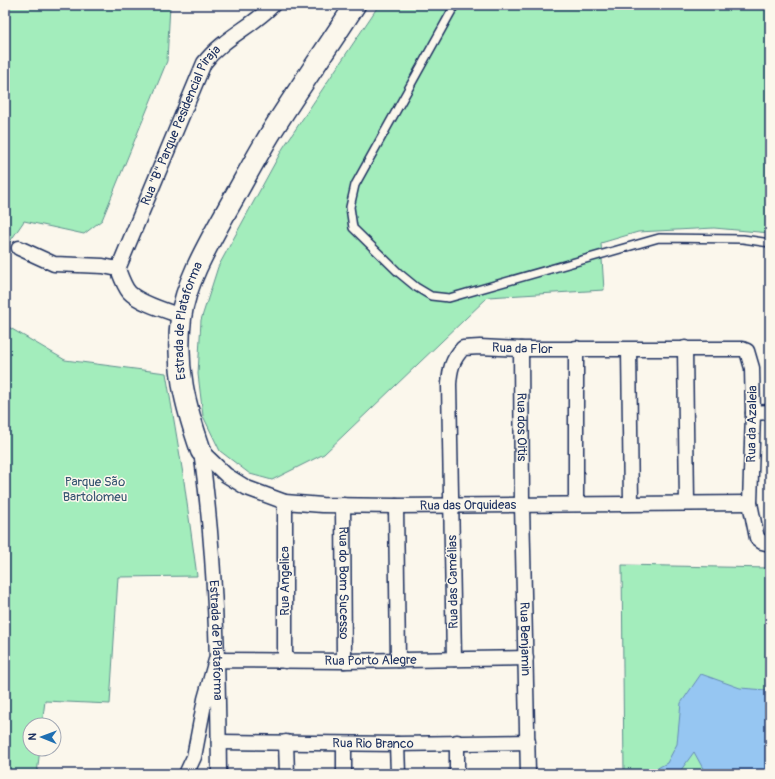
<svg xmlns="http://www.w3.org/2000/svg" width="775" height="779" font-family="Pangolin,sans-serif">
	<style>
		.green { fill: #a3edbc; stroke: #5f8e8d }
		.water { fill: #96c6f2; stroke: #658ab7 }
		.lines { fill: none; stroke-linecap: round; stroke-linejoin: round }
		.service-casing { stroke: #1b2f5e; stroke-width: 10 }
		.minor-casing { stroke: #1b2f5e; stroke-width: 17 }
		.secondary-casing { stroke: #1b2f5e; stroke-width: 23 }
		.service { stroke: #fbf7ec; stroke-width: 7 }
		.minor { stroke: #fbf7ec; stroke-width: 14 }
		.secondary { stroke: #fbf7ec; stroke-width: 20 }
		.labels { text-anchor: middle; dominant-baseline: central; stroke-width: 3; stroke-linejoin: round; paint-order: stroke }
		.street-label { font-size: 13px; fill: #1b2f5e; stroke: #fbf7ec }
		.park-label { font-size: 13px; fill: #365571; stroke: #fbf7ec }
	</style>
	<rect width="100%" height="100%" fill="#fbf7ec"/>
	<filter id="ink" filterUnits="userSpaceOnUse"><feTurbulence type="fractalNoise" baseFrequency=".025" numOctaves="2"/><feDisplacementMap in="SourceGraphic" scale="8" xChannelSelector="R" yChannelSelector="G"/><feConvolveMatrix kernelMatrix="1 2 1 2 8 2 1 2 1" color-interpolation-filters="sRGB"/></filter>
	<g filter="url(#ink)">
		<g class="green">
			<path d="M5 5H170L167 61 102 220 84 234 24 221 5 249Z"/>
			<path d="M379 5H770V233L714 228 638 232 601 243 604 290 488 297 324 454 272 480 250 474 220 451 203 416 198 374 201 320 218 267 283 148Z"/>
			<path d="M5 325 65 360 166 373 183 474 197 576 118 577 110 704 45 701 42 725H30V749H40L37 774H5Z"/>
			<path d="M622 565 770 568V774H624Z"/>
		</g>
		<path class="water" d="M701 674 740 688 766 690 770 695V774H706L694 752 678 774H655L652 771 667 763 677 744 681 703Z"/>
		<g class="lines">
			<g class="service-casing">
				<path id="service" d="M455 5 355 185 350 207 353 228 399 273 416 287 431 296 449 298 659 238 743 239 770 243"/>
			</g>
			<g class="minor-casing">
				<g id="minor">
					<path d="M19 248 54 264 103 266 118 269C121 277 124 286 129 292 139 303 167 311 181 316"/>
					<path id="s1" d="M118 269 204 63C223 38 252 27 273 5"/>
					<path d="M576 348V503"/>
					<path d="M685 348 687 503"/>
					<path id="s2" d="M521 349 522 505 528 774"/>
					<path d="M629 350 631 503"/>
					<path d="M753 413 770 412"/>
					<path id="s3" d="M201 451 226 475 247 488 285 502 322 505 396 506 750 503"/>
					<path id="s4" d="M201 451C216 557 218 667 219 774"/>
					<path d="M285 502V661"/>
					<path id="s5" d="M343 505 344 661"/>
					<path d="M396 506 398 660"/>
					<path id="s6" d="M454 659 449 384C450 369 452 360 463 348L480 347 521 349H742L747 351 752 368 753 413 750 503 757 538 762 542 770 544"/>
					<path id="s7" d="M219 742 397 744 528 742"/>
					<path d="M286 742 287 774"/>
					<path d="M457 742V774"/>
					<path d="M344 744V774"/>
					<path d="M397 744 398 774"/>
					<path id="s8" d="M186 774 194 757 205 699 216 660 344 661 526 658"/>
				</g>
			</g>
			<g class="secondary-casing">
				<g id="secondary">
					<path id="s9" d="M201 451C185 405 175 367 181 318 185 283 210 241 227 210 242 184 256 157 272 131 299 88 328 47 355 5"/>
				</g>
			</g>
			<use href="#service" class="service"/>
			<use href="#minor" class="minor"/>
			<use href="#secondary" class="secondary"/>
		</g>
	</g>
	<g class="labels">
		<g class="street-label">
			<text stroke="none"><textPath href="#s1" startOffset="157">Rua "B" Parque Pesidencial Piraja</textPath></text>
			<text stroke="none"><textPath href="#s9" startOffset="134">Estrada de Plataforma</textPath></text>
			<text stroke="none"><textPath href="#s6" startOffset="374">Rua da Flor</textPath></text>
			<text transform="translate(752 424) rotate(-89)">Rua da Azaleia</text>
			<text stroke="none"><textPath href="#s2" startOffset="78">Rua dos Oitis</textPath></text>
			<text stroke="none"><textPath href="#s3" startOffset="283">Rua das Orquideas</textPath></text>
			<text transform="translate(285 581) rotate(-90)">Rua Angelica</text>
			<text transform="translate(453 582) rotate(-91)">Rua das Camélias</text>
			<text stroke="none"><textPath href="#s5" startOffset="78">Rua do Bom Sucesso</textPath></text>
			<text stroke="none"><textPath href="#s2" startOffset="290">Rua Benjamin</textPath></text>
			<text stroke="none"><textPath href="#s4" startOffset="190">Estrada de Plataforma</textPath></text>
			<text stroke="none"><textPath href="#s8" startOffset="273">Rua Porto Alegre</textPath></text>
			<text stroke="none"><textPath href="#s7" startOffset="154">Rua Rio Branco</textPath></text>
		</g>
		<g class="park-label">
			<text x="95" y="482">Parque São<tspan x="95" dy="15">Bartolomeu</tspan></text>
		</g>
	</g>
	<rect width="775" height="779" fill="none" stroke="#fbf7ec" stroke-width="20"/>
	<rect x="10" y="10" width="755" height="759" fill="none" stroke="#1b2f5e" stroke-width="1.5" filter="url(#ink)"/>
	<g transform="translate(42 737) rotate(271)"><circle r="19" fill="#fbf7ec" stroke="#a1a7b3"/>
	<path d="M0-3L7 15L0 10L-7 15Z" fill="#1f6fb2"/>
	<text y="-6" font-size="11" font-weight="bold" text-anchor="middle" fill="#1b2f5e">N</text>
	</g>
</svg>
